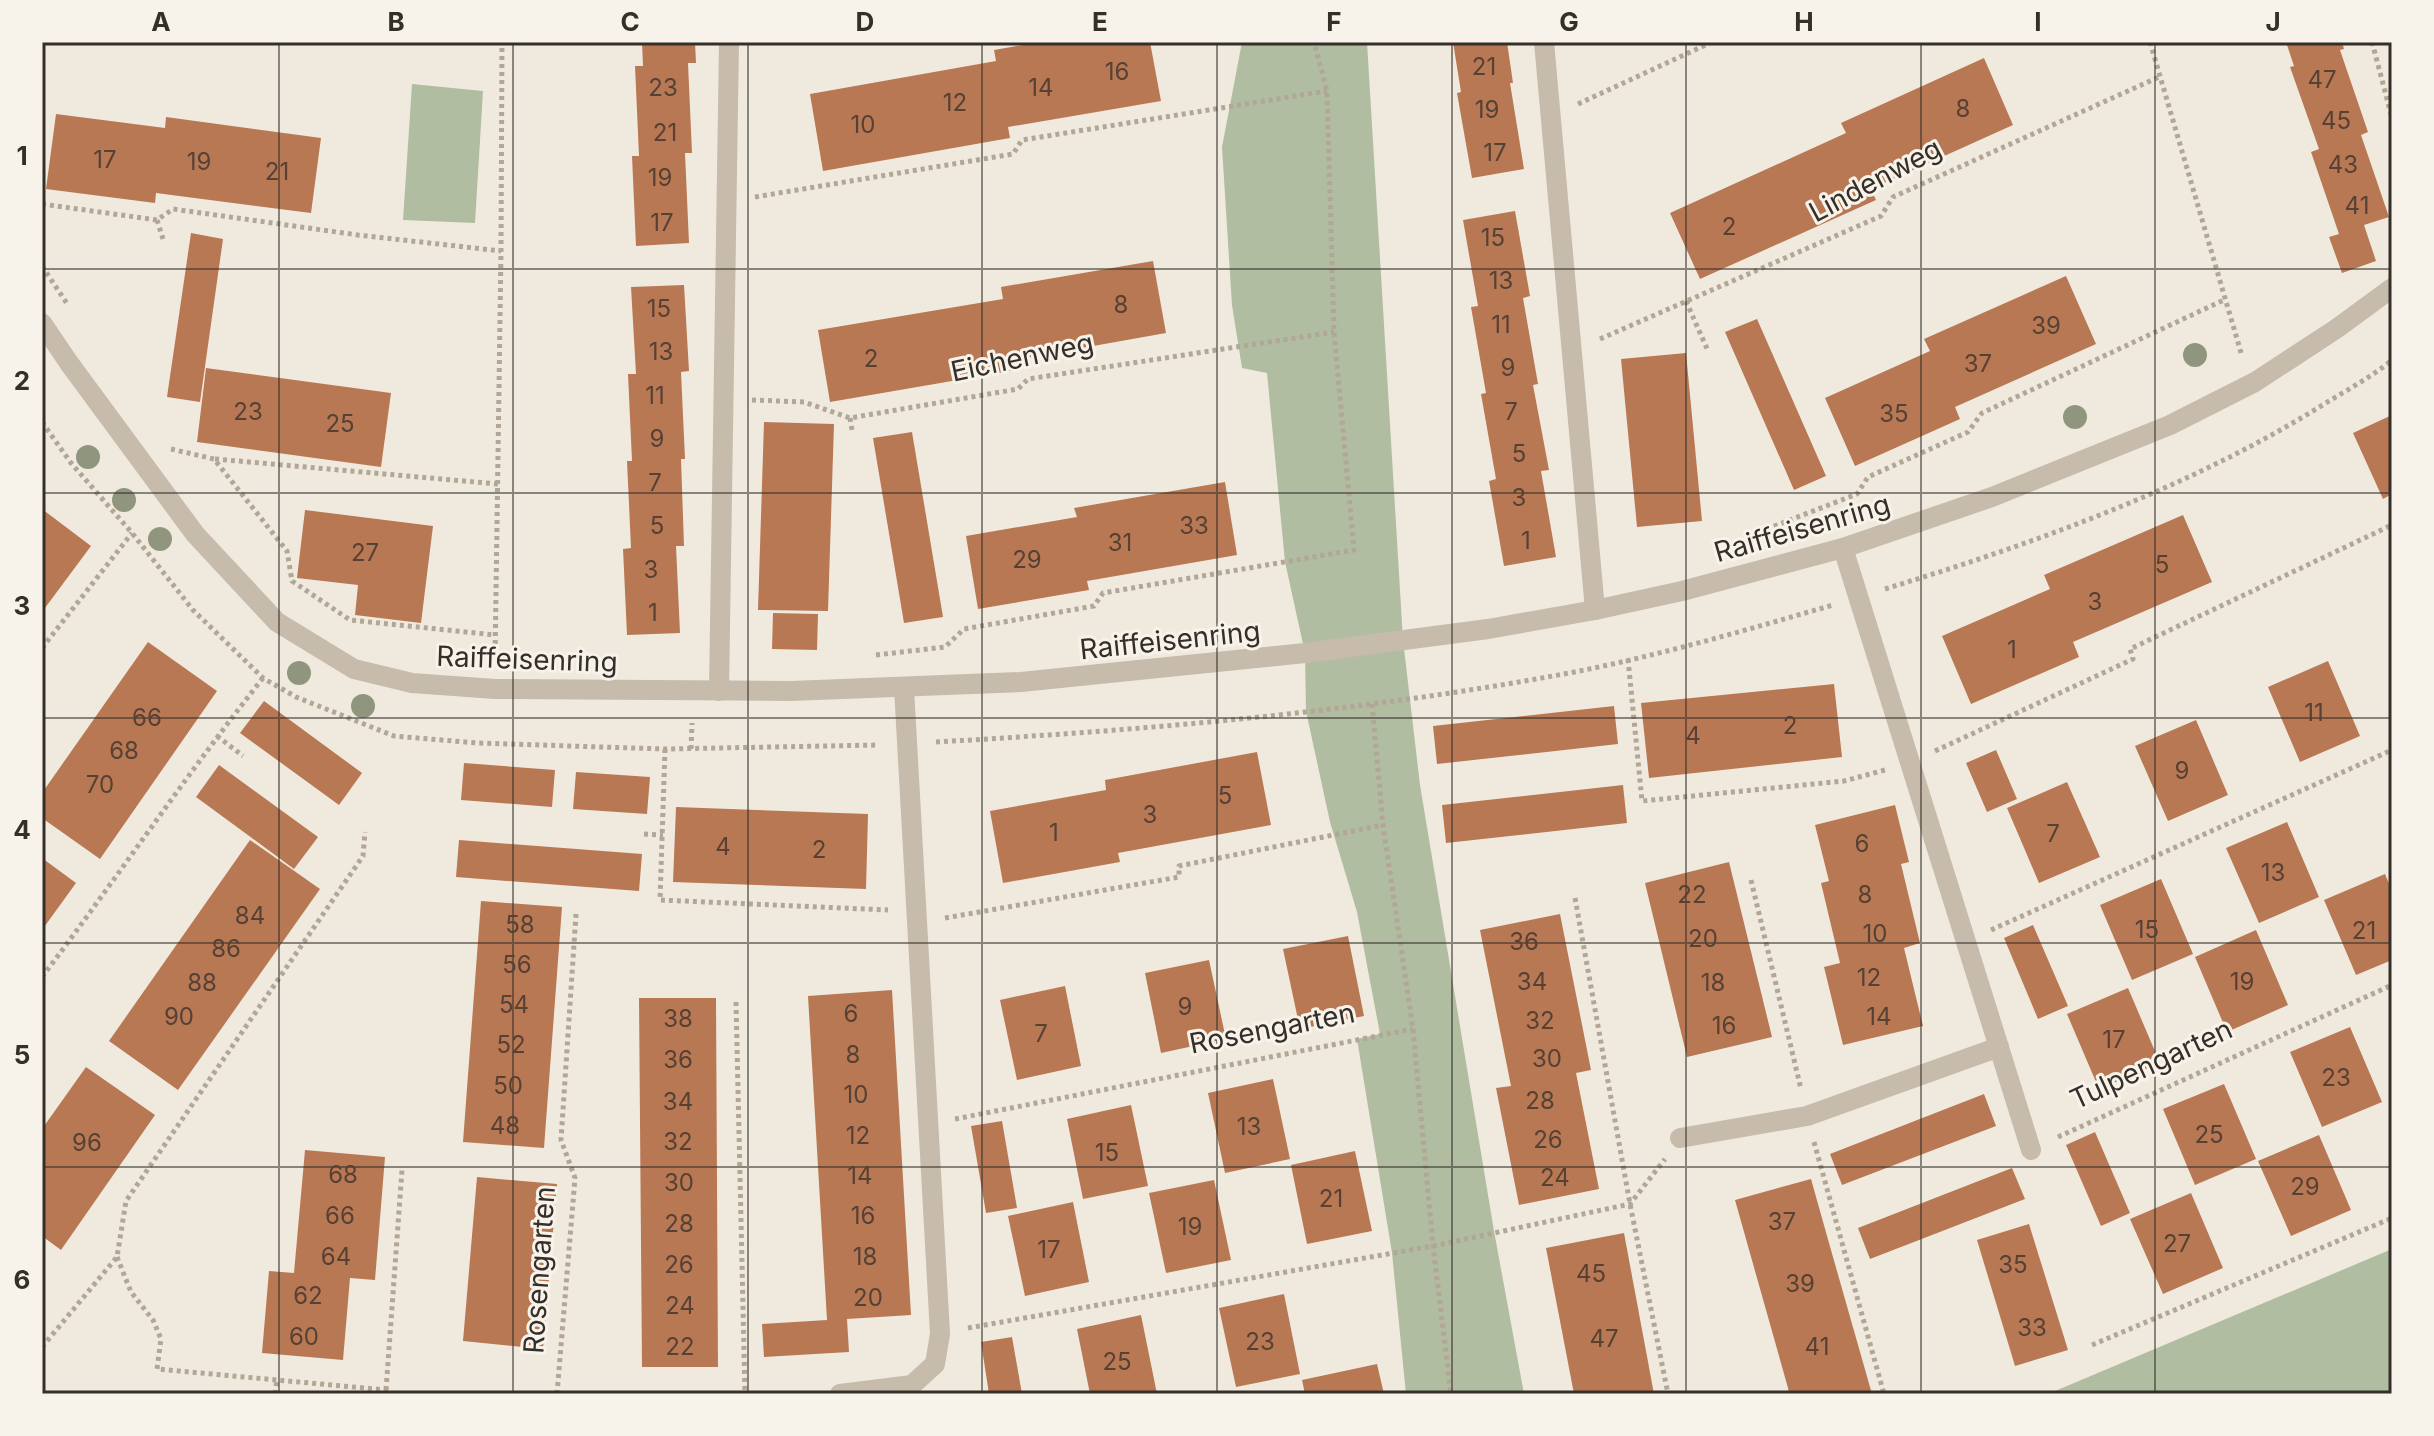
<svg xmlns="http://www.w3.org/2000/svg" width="2434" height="1436" font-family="Inter,sans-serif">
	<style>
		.green { fill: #b0bda0 }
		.building { fill: #b97854 }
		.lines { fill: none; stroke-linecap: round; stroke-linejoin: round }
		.path { stroke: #b2a696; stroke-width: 5; stroke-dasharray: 4 4; stroke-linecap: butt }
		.lane { stroke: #c7bbac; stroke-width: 20 }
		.street { stroke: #c7bbac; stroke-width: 20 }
		.tree { fill: #90967e }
		.grid { fill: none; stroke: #352f2a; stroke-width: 2; stroke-opacity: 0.55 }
		.labels { text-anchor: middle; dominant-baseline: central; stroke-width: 6; stroke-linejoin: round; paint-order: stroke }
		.number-label { font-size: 24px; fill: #564134 }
		.street-label { font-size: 28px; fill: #352f2a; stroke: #f8f3ea }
		.neatline { fill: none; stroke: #352f2a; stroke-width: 3 }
		.grid-label { font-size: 26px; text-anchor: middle; font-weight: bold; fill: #352f2a }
	</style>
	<rect width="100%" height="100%" fill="#f0eade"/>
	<g class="green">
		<path d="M1242 42H1367L1403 640 1420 785 1494 1231 1524 1394H1406L1392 1253 1357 1039 1380 1034 1357 912 1330 822 1306 711 1305 653 1285 562 1267 373 1242 368 1232 305 1222 147Z"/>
		<path d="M412 84 483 91 475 223 403 220Z"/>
		<path d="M2392 1249V1394H2048Z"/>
	</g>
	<g class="building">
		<path d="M642 42H695L696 63H688L692 153H685L689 243 636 246 632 156H639L635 66H643Z"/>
		<path d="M1040 42H1150L1161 101 1008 127 1010 138 823 171 810 94 996 61 994 50Z"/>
		<path d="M1453 42H1507L1513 83H1510L1524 169 1472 178 1457 93 1461 92Z"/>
		<path d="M2286 42H2342L2344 49 2340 50 2368 132 2361 135 2389 217 2364 225 2376 261 2342 273 2329 237 2339 234 2311 152 2319 149 2290 67 2294 66Z"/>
		<path d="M1984 58 2013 125 1871 189 1876 200 1700 279 1670 213 1846 133 1841 123Z"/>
		<path d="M56 114 165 128 166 117 321 138 311 213 156 193 155 203 46 189Z"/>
		<path d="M1515 211 1530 296 1523 298 1538 384 1533 385 1549 470 1541 471 1556 557 1504 566 1489 481 1496 479 1481 394 1486 393 1471 307 1478 306 1463 220Z"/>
		<path d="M191 233 223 239 200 402 167 397Z"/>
		<path d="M1153 261 1166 333 1014 360 1016 370 830 402 818 330 1003 299 1001 287Z"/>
		<path d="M2066 276 2096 344 1955 407 1960 419 1855 466 1825 398 1930 351 1924 339Z"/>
		<path d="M684 285 689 371 681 372 685 459H681L684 546H676L680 633 627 635 623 549 631 548 627 461H632L628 374H636L631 287Z"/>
		<path d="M1757 319 1826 476 1794 490 1725 332Z"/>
		<path d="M1686 353 1702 521 1637 527 1621 359Z"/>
		<path d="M206 368 391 393 381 467 197 442Z"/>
		<path d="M2392 415V494L2383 499 2353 433Z"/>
		<path d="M764 422 834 424 828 611 758 610Z"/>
		<path d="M912 432 943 617 904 623 873 438Z"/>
		<path d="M1225 482 1237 555 1087 581 1089 590 978 609 966 536 1077 517 1074 508Z"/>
		<path d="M42 509 91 546 42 612Z"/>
		<path d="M305 510 433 526 421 623 355 615 358 585 297 578Z"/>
		<path d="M2183 515 2212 582 2073 642 2079 657 1971 704 1942 636 2050 589 2044 575Z"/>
		<path d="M773 613 818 614 817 650 772 649Z"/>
		<path d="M148 642 217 691 100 859 42 818V793Z"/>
		<path d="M2328 661 2360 736 2300 762 2268 687Z"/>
		<path d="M1834 684 1842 757 1649 778 1641 703Z"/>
		<path d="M264 701 362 773 339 805 240 733Z"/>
		<path d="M1614 706 1618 744 1437 764 1433 726Z"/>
		<path d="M2196 720 2228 795 2168 821 2135 746Z"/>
		<path d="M1996 750 2017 799 1987 812 1966 763Z"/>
		<path d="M1257 752 1271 825 1118 853 1120 862 1003 883 990 811 1106 790 1105 780Z"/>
		<path d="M464 763 555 770 552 807 461 800Z"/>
		<path d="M219 765 318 837 294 869 196 797Z"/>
		<path d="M576 772 650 777 647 814 573 809Z"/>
		<path d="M2067 782 2100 857 2039 883 2007 808Z"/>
		<path d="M1623 785 1627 823 1446 843 1442 805Z"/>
		<path d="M1895 805 1909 862 1901 864 1920 943 1904 948 1923 1026 1843 1045 1824 967 1840 963 1821 883 1829 881 1815 825Z"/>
		<path d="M676 807 868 814 866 889 673 882Z"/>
		<path d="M2287 822 2319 897 2259 923 2226 848Z"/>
		<path d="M250 840 320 889 178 1090 109 1041Z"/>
		<path d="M459 840 642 854 639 891 456 877Z"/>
		<path d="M42 858 76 883 42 930Z"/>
		<path d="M1729 862 1772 1037 1687 1057 1645 883Z"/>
		<path d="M2385 874 2392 891V960L2356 975 2324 900Z"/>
		<path d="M2161 879 2193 954 2132 980 2100 905Z"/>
		<path d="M481 901 562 907 544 1148 463 1142Z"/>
		<path d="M1560 914 1591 1070 1576 1073 1599 1189 1519 1205 1496 1088 1511 1086 1480 930Z"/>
		<path d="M2033 925 2068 1006 2038 1019 2004 938Z"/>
		<path d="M2256 930 2288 1005 2227 1032 2195 957Z"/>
		<path d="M1348 936 1364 1016 1300 1029 1283 949Z"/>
		<path d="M1209 960 1226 1039 1161 1053 1145 973Z"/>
		<path d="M1065 986 1081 1066 1017 1080 1000 1000Z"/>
		<path d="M2128 988 2160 1063 2099 1089 2067 1014Z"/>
		<path d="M892 990 911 1315 847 1319 849 1352 764 1357 762 1324 827 1320 808 996Z"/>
		<path d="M639 998H716L718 1367H642Z"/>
		<path d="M2350 1027 2382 1102 2322 1127 2290 1052Z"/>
		<path d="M86 1067 155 1115 61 1250 42 1236V1129Z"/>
		<path d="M1273 1079 1290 1159 1225 1173 1208 1093Z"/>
		<path d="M2224 1084 2256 1159 2195 1185 2163 1109Z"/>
		<path d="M1984 1094 1996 1126 1842 1185 1830 1154Z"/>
		<path d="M1131 1105 1148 1186 1083 1199 1067 1119Z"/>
		<path d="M1002 1121 1017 1208 986 1213 971 1126Z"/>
		<path d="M2095 1132 2130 1213 2101 1226 2066 1145Z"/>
		<path d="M2319 1135 2351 1210 2291 1236 2258 1161Z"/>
		<path d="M305 1150 385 1157 375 1280 350 1278 343 1360 262 1353 269 1271 294 1273Z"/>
		<path d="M1355 1151 1372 1231 1307 1244 1291 1165Z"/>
		<path d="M2012 1168 2025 1199 1870 1259 1858 1228Z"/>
		<path d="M477 1177 557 1184 543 1349 463 1341Z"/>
		<path d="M1811 1179 1829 1243 1872 1394H1789L1788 1388 1735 1200Z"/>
		<path d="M1214 1180 1231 1260 1166 1273 1149 1193Z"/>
		<path d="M2191 1193 2223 1268 2163 1294 2130 1219Z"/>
		<path d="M1073 1202 1089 1282 1025 1296 1008 1216Z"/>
		<path d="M2029 1224 2068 1350 2015 1366 1977 1240Z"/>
		<path d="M1624 1233 1654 1394H1574L1546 1248Z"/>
		<path d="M1284 1294 1300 1374 1236 1387 1219 1308Z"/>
		<path d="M1141 1315 1157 1394H1090L1077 1329Z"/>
		<path d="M1012 1337 1022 1394H989L981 1342Z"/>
		<path d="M1377 1364 1384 1394H1305L1302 1380Z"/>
	</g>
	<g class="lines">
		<g class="path">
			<path d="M2150 42 2242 356"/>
			<path d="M2372 42 2392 118"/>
			<path d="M1578 104 1712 42"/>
			<path d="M755 197 1013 154 1022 140 1327 91"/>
			<path d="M42 204 157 220 173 209 358 235 501 251"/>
			<path d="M157 220 163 239"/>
			<path d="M42 266 68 305"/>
			<path d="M1686 301 1708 351"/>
			<path d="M1600 339 1881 216 1893 197 2159 77"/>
			<path d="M752 400 804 402 850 418 1018 389 1028 379 1334 332"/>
			<path d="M850 418 852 430"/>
			<path d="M42 422 71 463 132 533 193 610 263 678 296 697 394 736 477 743 665 749 878 745"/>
			<path d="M171 449 214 459 287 551 292 581 350 620 495 635"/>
			<path d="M215 459 498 484"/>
			<path d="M1759 532 1857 494 1868 477 1968 432 1982 413 2226 299"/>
			<path d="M1885 589C2035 543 2187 489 2321 406 2345 391 2370 378 2392 360"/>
			<path d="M42 648 132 533"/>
			<path d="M876 655 945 647 964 629 1094 606 1103 593 1354 550 1334 332 1327 91 1314 42"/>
			<path d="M1628 659 1642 801 1844 781 1885 770"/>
			<path d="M495 660 501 251 502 42"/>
			<path d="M1372 704 1383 825 1413 1029 1433 1246 1451 1394"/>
			<path d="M217 736 243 756"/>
			<path d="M936 742C1147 730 1361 712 1569 673 1658 656 1746 630 1833 605"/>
			<path d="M665 749 660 900 888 910"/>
			<path d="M691 749 692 723"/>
			<path d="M1935 751 2133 659 2130 649 2392 525"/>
			<path d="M644 834 663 835"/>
			<path d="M1751 880 1801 1089"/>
			<path d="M1575 898 1630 1204 1668 1394"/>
			<path d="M945 918 1179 877V866L1383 825"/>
			<path d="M1991 930 2392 750"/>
			<path d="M42 977C117 878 186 775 263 678"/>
			<path d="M736 1002 745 1394"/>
			<path d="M955 1119 1413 1029"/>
			<path d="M2058 1137 2392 985"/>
			<path d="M1814 1142 1884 1394"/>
			<path d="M117 1257 131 1292 153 1320 161 1339 157 1369 386 1390 393 1394"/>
			<path d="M968 1328 1433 1246 1630 1204 1665 1159"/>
			<path d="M2092 1345 2392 1218"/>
			<path d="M42 1347 117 1257 126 1201 363 856 365 832"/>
			<path d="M386 1390 402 1170"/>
			<path d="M275 1394 277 1379"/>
			<path d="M557 1394 575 1178 561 1140 576 914"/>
		</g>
		<g class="lane">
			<path d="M1843 548 2031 1150"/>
			<path d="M1680 1138 1807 1116 1999 1047"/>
			<path d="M840 1394 912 1385 935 1364 940 1334 904 688"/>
		</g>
		<g class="street">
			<path d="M1544 42 1595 610"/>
			<path d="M42 323 69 363 195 534 277 622 354 669 412 683 495 689 791 691 1021 682 1305 653 1488 629 1595 610 1682 591 1843 548 1992 497 2170 425 2255 382 2336 329 2392 288"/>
			<path d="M719 691 729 42"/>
		</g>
	</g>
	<g class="tree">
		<circle cx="2195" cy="355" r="12"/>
		<circle cx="2075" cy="417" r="12"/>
		<circle cx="88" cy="457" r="12"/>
		<circle cx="124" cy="500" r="12"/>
		<circle cx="160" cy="539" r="12"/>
		<circle cx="299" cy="673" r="12"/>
		<circle cx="363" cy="706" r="12"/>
	</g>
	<path class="grid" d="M279 42V1394M513 42V1394M748 42V1394M982 42V1394M1217 42V1394M1452 42V1394M1686 42V1394M1921 42V1394M2155 42V1394M42 269H2392M42 493H2392M42 718H2392M42 943H2392M42 1167H2392"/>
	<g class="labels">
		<g class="number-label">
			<text x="1484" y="66">21</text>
			<text x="1117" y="71">16</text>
			<text x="2322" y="79">47</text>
			<text x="663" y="87">23</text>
			<text x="1041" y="87">14</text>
			<text x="955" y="102">12</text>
			<text x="1963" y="108">8</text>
			<text x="1487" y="109">19</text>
			<text x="2336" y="120">45</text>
			<text x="863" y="124">10</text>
			<text x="665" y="132">21</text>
			<text x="1495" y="152">17</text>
			<text x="105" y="159">17</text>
			<text x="199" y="161">19</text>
			<text x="2343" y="164">43</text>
			<text x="277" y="171">21</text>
			<text x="660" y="177">19</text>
			<text x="2357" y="205">41</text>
			<text x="662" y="222">17</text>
			<text x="1729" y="226">2</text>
			<text x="1493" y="237">15</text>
			<text x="1501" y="280">13</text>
			<text x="1121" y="304">8</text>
			<text x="659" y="308">15</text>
			<text x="1501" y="324">11</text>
			<text x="2046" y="325">39</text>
			<text x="661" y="351">13</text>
			<text x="871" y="358">2</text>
			<text x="1978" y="363">37</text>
			<text x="1508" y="367">9</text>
			<text x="655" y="395">11</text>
			<text x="248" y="411">23</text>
			<text x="1511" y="411">7</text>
			<text x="1894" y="413">35</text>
			<text x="340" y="423">25</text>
			<text x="657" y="438">9</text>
			<text x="1519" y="453">5</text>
			<text x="655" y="482">7</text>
			<text x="1519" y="497">3</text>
			<text x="657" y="525">5</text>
			<text x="1194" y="525">33</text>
			<text x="1526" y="540">1</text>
			<text x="1120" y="542">31</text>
			<text x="365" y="552">27</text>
			<text x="1027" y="559">29</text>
			<text x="2162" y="564">5</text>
			<text x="651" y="569">3</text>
			<text x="2095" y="601">3</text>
			<text x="653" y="612">1</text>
			<text x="2012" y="649">1</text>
			<text x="2314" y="712">11</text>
			<text x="147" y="717">66</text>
			<text x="1790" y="725">2</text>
			<text x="1693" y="735">4</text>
			<text x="124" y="750">68</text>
			<text x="2182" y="770">9</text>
			<text x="100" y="784">70</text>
			<text x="1225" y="795">5</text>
			<text x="1150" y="814">3</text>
			<text x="1054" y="832">1</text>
			<text x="2053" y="833">7</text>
			<text x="1862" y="843">6</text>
			<text x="723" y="846">4</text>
			<text x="819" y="849">2</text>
			<text x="2273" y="872">13</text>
			<text x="1692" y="894">22</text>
			<text x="1865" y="894">8</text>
			<text x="250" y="915">84</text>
			<text x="520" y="924">58</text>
			<text x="2147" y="929">15</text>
			<text x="2364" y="930">21</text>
			<text x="1875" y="933">10</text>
			<text x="1703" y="938">20</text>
			<text x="1524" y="941">36</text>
			<text x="226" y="948">86</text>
			<text x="517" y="964">56</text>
			<text x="1869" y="977">12</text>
			<text x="1532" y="981">34</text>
			<text x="2242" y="981">19</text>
			<text x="202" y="982">88</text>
			<text x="1713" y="982">18</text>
			<text x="514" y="1004">54</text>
			<text x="1185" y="1006">9</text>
			<text x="851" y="1013">6</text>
			<text x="179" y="1016">90</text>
			<text x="1879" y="1016">14</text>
			<text x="678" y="1018">38</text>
			<text x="1540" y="1020">32</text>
			<text x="1724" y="1025">16</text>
			<text x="1041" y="1033">7</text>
			<text x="2114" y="1039">17</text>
			<text x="511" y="1044">52</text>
			<text x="853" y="1054">8</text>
			<text x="1547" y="1058">30</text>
			<text x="678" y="1059">36</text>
			<text x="2336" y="1077">23</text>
			<text x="508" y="1085">50</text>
			<text x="856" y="1094">10</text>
			<text x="1540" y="1100">28</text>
			<text x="678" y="1101">34</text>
			<text x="505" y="1125">48</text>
			<text x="1249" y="1126">13</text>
			<text x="2209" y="1134">25</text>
			<text x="858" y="1135">12</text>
			<text x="1548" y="1139">26</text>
			<text x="678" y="1141">32</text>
			<text x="87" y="1142">96</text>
			<text x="1107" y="1152">15</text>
			<text x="343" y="1174">68</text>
			<text x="860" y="1175">14</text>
			<text x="1555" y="1177">24</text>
			<text x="679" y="1182">30</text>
			<text x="2305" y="1186">29</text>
			<text x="1331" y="1198">21</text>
			<text x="340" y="1215">66</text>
			<text x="863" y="1215">16</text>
			<text x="1782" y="1221">37</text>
			<text x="679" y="1223">28</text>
			<text x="1190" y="1226">19</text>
			<text x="2177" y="1243">27</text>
			<text x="1049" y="1249">17</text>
			<text x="336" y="1256">64</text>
			<text x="865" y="1256">18</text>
			<text x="679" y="1264">26</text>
			<text x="2013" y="1264">35</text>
			<text x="1591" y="1273">45</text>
			<text x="1800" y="1283">39</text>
			<text x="308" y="1295">62</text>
			<text x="868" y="1297">20</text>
			<text x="680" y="1305">24</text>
			<text x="2032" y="1327">33</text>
			<text x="304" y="1336">60</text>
			<text x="1604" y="1338">47</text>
			<text x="1260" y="1341">23</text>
			<text x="680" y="1346">22</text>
			<text x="1817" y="1346">41</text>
			<text x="1117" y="1361">25</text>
		</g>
		<g class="street-label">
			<text transform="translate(1875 180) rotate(-28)">Lindenweg</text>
			<text transform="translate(1022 357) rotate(-12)">Eichenweg</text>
			<text transform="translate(1802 528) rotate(-16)">Raiffeisenring</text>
			<text transform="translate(1170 640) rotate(-6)">Raiffeisenring</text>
			<text transform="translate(527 659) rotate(2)">Raiffeisenring</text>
			<text transform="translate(1272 1028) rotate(-11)">Rosengarten</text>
			<text transform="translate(2151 1064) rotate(-25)">Tulpengarten</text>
			<text transform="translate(539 1270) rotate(-86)">Rosengarten</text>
		</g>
	</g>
	<rect width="2434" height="1436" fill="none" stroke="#f8f3ea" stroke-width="88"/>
	<rect x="44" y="44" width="2346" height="1348" class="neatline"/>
	<g class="grid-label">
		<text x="161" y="31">A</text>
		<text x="396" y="31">B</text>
		<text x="630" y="31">C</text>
		<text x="865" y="31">D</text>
		<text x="1100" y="31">E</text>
		<text x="1334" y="31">F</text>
		<text x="1569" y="31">G</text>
		<text x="1804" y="31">H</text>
		<text x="2038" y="31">I</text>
		<text x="2273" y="31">J</text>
		<text x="22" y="165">1</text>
		<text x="22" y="390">2</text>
		<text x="22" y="615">3</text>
		<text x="22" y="839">4</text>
		<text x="22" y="1064">5</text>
		<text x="22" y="1289">6</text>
	</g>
</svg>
